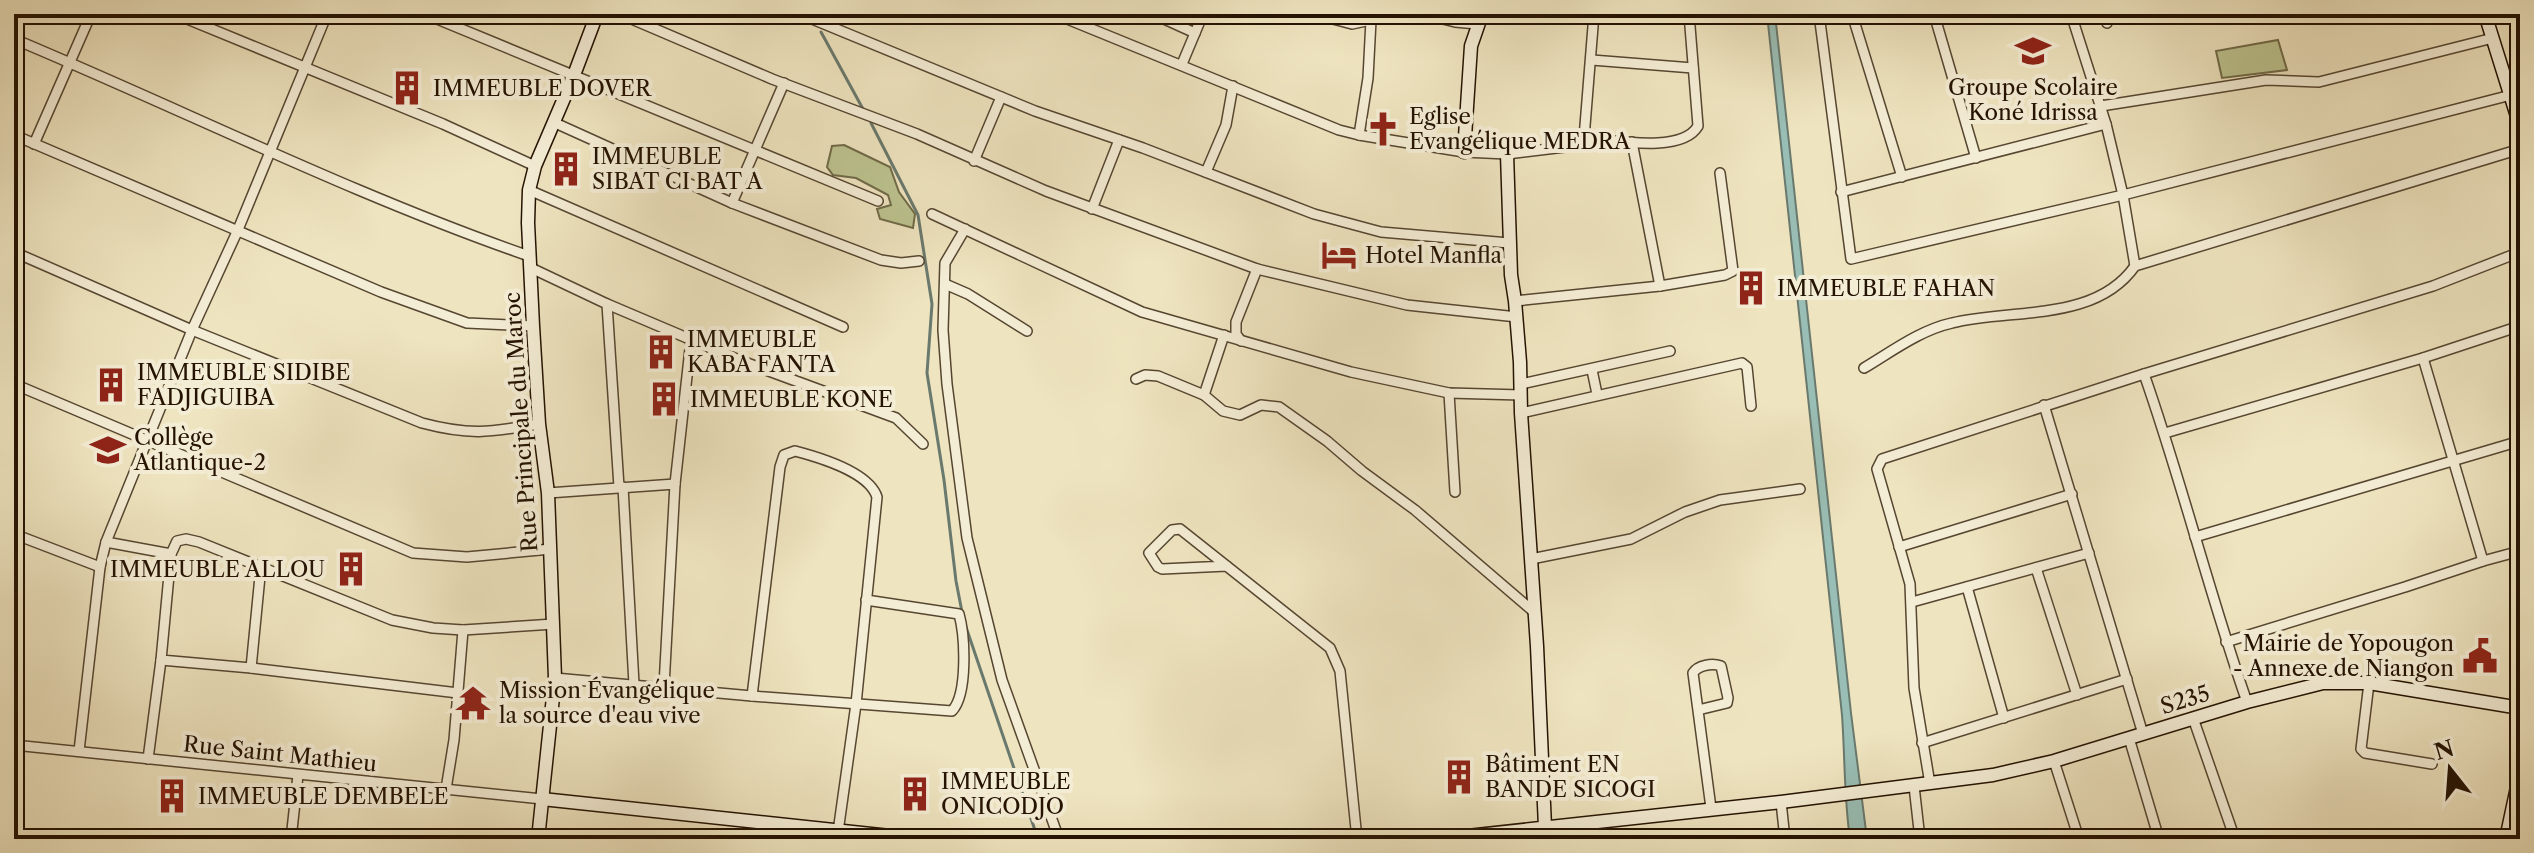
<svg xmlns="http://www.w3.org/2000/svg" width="2534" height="853" font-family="'Libre Caslon Text',serif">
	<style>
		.green { fill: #bcc38f; stroke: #706a48; stroke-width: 2 }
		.water { fill: #99beb5; stroke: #6a796d; stroke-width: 2 }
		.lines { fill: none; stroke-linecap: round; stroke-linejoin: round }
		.stream { stroke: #6a796d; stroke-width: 3 }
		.street-casing { stroke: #564631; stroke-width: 12 }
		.secondary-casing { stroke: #241202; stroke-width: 15 }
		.street { stroke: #f4edd5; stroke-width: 9 }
		.secondary { stroke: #f4edd5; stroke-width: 12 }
		.labels { text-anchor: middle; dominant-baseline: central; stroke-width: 8; stroke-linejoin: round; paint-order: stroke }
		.poi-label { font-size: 22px; fill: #241202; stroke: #f4edd5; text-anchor: start }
		.street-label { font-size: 22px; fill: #241202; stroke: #f4edd5 }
	</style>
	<rect width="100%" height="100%" fill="#eee4bf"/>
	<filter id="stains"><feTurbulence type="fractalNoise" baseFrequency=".0025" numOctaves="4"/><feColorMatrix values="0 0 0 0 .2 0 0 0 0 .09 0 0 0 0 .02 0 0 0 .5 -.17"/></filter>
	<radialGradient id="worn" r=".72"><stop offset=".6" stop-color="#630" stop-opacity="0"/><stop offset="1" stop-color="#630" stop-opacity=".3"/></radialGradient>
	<g class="green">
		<path d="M2278 40 2287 70 2222 78 2216 51Z"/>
		<path d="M844 145 890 167 899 192 915 214 913 228 880 219 877 209 891 205 888 195 856 178 833 175 827 167 832 146Z"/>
	</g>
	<path class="water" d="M1767 14H1775L1851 713 1867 839H1850C1844 798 1845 757 1842 715Z"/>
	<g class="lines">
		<g class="stream">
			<path d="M821 32 863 109"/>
			<path d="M871 123 918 215 932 304 927 373 944 480 956 581 962 612"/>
			<path d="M966 627 1038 839"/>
		</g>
		<g class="street-casing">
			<g id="street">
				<path d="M175 14 443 124 535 166"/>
				<path d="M425 14 878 201"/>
				<path d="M620 14 772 79 917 134 1046 191 1257 269 1236 322V334L1241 341"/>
				<path d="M800 14 1035 111 1143 148 1314 214 1381 232 1509 243"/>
				<path d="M1055 14 1339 130 1359 135 1464 152 1507 154 1573 146 1584 138 1594 14"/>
				<path d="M1153 14 1195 33"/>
				<path d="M1314 14 1352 24 1399 14"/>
				<path d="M1423 14 1455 22 1477 24"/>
				<path d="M1819 14 1851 259 2123 195 2511 95"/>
				<path d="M1852 14 1902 177"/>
				<path d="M1934 14 1976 158"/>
				<path d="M2071 14 2106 124 2123 195 2135 266"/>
				<path d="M2104 14 2107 23"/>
				<path d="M2171 14V15"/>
				<path d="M14 39C186 111 353 195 529 256"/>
				<path d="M1592 60 1693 68"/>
				<path d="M1182 64 1203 14"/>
				<path d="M2101 106 2266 80 2319 82 2493 38"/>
				<path d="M553 122 732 203 881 260 901 263 919 261"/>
				<path d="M14 135 381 292 467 323 533 326"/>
				<path d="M1359 135 1368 78 1371 20"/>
				<path d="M1584 138C1613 140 1682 154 1698 126L1689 14"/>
				<path d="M1632 142 1660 286"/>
				<path d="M34 144 91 14"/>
				<path d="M974 161 1001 97"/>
				<path d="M1206 172 1226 125 1233 86"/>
				<path d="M529 190 843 327"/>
				<path d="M1841 192 2106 124"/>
				<path d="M732 203 784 83"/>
				<path d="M1092 209 1119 140"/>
				<path d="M932 214 1142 312 1351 372 1449 393 1521 395"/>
				<path d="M965 229 945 263 943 330 947 384 967 538 1002 680 1059 839"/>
				<path d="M14 252 192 330 422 423C471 436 491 432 539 424"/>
				<path d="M531 268 607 304 619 487"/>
				<path d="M1257 269 1407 305 1517 317"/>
				<path d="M945 284 968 294 1027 331"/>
				<path d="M1515 301 1660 286 1725 275 1733 271 1720 173"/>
				<path d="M607 304 739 360 896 418 923 444"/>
				<path d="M2423 358 2483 561"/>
				<path d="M1864 368C1891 352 1920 330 1952 323 2011 308 2095 323 2135 266L2520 149"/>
				<path d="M1592 370 1597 394"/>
				<path d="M2144 374C2182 482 2209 593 2247 702"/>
				<path d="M1136 379 1145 375 1158 376 1204 395 1223 411 1240 415 1261 405 1279 407 1327 441 1362 471 1415 510 1534 612"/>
				<path d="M14 384 413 553 467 557 551 549"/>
				<path d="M1521 384 1670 351"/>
				<path d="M1449 393 1455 492"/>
				<path d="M1204 395 1224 335"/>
				<path d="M2044 405 2143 734"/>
				<path d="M1521 413 1742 363 1747 367 1751 406"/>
				<path d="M2165 433 2423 358 2520 326"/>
				<path d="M675 484 691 340"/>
				<path d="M623 487 634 684"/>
				<path d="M548 493 675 484 664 686"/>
				<path d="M14 534 100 567"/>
				<path d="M2195 537 2520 441"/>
				<path d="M106 542 171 554 161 660 251 668 458 693"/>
				<path d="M1899 547 2072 494"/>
				<path d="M171 554 177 541 186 539 199 542 392 620 433 628 463 630 554 624"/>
				<path d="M1531 559 1631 539 1685 512 1720 500 1800 489"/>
				<path d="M1227 566 1162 569 1158 567 1149 553 1172 530 1180 529 1330 648 1340 671 1357 839"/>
				<path d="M2036 568 2077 695"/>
				<path d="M1967 587 2004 718"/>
				<path d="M1912 602 2089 553"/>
				<path d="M2226 642 2405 587 2483 561 2520 551"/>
				<path d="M251 668 261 566"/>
				<path d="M555 678 752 696 952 711C968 694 965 636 959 614L866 600"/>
				<path d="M2369 683 2361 749 2365 753 2432 764"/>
				<path d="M752 696 780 467 784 455 795 451C818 457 869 472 877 497L856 704 837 839"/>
				<path d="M1698 710 1727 703 1728 698 1721 666C1712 663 1698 665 1693 673L1711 808"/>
				<path d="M2193 718 2235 839"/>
				<path d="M2129 738 2159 839"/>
				<path d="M1922 743 2127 679"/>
				<path d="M14 745 542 799"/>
				<path d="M79 751 100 567 106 542 192 330 237 232 327 14"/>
				<path d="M148 759 161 660"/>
				<path d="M2054 761 2079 839"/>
				<path d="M1930 784 1914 688 1910 584 1877 469 1882 459 2144 374 2433 286 2520 252"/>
				<path d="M1914 786 1920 839"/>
				<path d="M446 789 454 740 463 630"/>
				<path d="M1781 802 1785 839"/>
				<path d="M291 839 298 775"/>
			</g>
		</g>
		<g class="secondary-casing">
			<g id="secondary">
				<path d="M2485 14 2520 126"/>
				<path d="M1464 152 1471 46 1482 14"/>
				<path d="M1507 154 1511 275 1515 301 1520 362 1521 413 1537 646 1545 827"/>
				<path d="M542 799 918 839"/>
				<path d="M538 839 555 678 548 493 539 424 533 326 528 223 529 190 535 166 574 75 597 14"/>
				<path d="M1440 839 1781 802 1993 775 2054 761 2247 702 2323 683H2369L2520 708"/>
				<path d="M2506 839 2520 773"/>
			</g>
		</g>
		<use href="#street" class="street"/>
		<use href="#secondary" class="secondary"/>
	</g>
	<defs>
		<g id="school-bare" transform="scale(2.76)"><path d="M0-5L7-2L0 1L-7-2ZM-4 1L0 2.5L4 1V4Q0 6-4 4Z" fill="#8f2418" stroke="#f4edd5" stroke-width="2.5" paint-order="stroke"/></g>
		<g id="building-bare" transform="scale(2.76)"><path d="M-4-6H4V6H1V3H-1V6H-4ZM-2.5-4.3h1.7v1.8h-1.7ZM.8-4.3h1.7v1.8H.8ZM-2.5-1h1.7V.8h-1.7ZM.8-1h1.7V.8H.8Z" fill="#8f2418" stroke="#f4edd5" stroke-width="2.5" paint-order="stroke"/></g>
		<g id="church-bare" transform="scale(2.76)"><path d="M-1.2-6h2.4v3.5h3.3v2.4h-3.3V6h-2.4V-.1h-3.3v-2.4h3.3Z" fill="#8f2418" stroke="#f4edd5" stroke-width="2.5" paint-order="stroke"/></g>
		<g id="hotel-bare" transform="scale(2.76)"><path d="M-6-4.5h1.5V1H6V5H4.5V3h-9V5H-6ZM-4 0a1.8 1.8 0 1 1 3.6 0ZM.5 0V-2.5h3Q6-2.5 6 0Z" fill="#8f2418" stroke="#f4edd5" stroke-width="2.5" paint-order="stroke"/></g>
		<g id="civic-bare" transform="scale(2.76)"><path d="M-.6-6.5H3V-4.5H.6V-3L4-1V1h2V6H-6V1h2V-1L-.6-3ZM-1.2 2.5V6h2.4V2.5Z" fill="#8f2418" stroke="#f4edd5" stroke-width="2.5" paint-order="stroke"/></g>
		<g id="temple-bare" transform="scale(2.76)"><path d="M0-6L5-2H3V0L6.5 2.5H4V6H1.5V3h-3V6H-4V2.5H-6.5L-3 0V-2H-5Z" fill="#8f2418" stroke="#f4edd5" stroke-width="2.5" paint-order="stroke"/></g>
	</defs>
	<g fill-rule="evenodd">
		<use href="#school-bare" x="2033" y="51"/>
		<use href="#building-bare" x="407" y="88"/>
		<use href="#church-bare" x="1383" y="129"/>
		<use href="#building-bare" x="566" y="169"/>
		<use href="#hotel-bare" x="1339" y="255"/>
		<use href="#building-bare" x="1751" y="288"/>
		<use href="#building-bare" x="661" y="352"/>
		<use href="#building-bare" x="111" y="385"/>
		<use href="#building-bare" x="664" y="399"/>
		<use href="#school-bare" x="108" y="450"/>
		<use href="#building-bare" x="351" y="569"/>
		<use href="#civic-bare" x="2480" y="656"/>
		<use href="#temple-bare" x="473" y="703"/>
		<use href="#building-bare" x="1459" y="777"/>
		<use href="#building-bare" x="915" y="794"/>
		<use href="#building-bare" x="172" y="796"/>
	</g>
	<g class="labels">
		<g class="poi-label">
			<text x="2033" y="87" text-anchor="middle">Groupe Scolaire<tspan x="2033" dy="25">Koné Idrissa</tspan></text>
			<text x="433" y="88">IMMEUBLE DOVER</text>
			<text x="1409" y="116">Eglise<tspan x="1409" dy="25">Evangélique MEDRA</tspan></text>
			<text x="592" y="156">IMMEUBLE<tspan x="592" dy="25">SIBAT CI BAT A</tspan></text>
			<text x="1365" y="255">Hotel Manfla</text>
			<text x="1777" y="288">IMMEUBLE FAHAN</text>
			<text x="687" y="339">IMMEUBLE<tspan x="687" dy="25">KABA FANTA</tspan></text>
			<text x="137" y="372">IMMEUBLE SIDIBE<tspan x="137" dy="25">FADJIGUIBA</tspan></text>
			<text x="690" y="399">IMMEUBLE KONE</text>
			<text x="134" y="437">Collège<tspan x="134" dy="25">Atlantique-2</tspan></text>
			<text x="325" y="569" text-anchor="end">IMMEUBLE ALLOU</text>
			<text x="2454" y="643" text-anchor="end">Mairie de Yopougon<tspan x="2454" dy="25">- Annexe de Niangon</tspan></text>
			<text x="499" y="690">Mission Évangélique<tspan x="499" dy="25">la source d'eau vive</tspan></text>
			<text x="1485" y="764">Bâtiment EN<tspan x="1485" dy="25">BANDE SICOGI</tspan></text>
			<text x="941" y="781">IMMEUBLE<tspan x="941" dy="25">ONICODJO</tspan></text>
			<text x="198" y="796">IMMEUBLE DEMBELE</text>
		</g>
		<g class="street-label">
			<text transform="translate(521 422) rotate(-94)">Rue Principale du Maroc</text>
			<text transform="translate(2185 700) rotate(-17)">S235</text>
			<text transform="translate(280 754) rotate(6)">Rue Saint Mathieu</text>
		</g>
	</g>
	<rect width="2534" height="853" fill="none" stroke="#eee4bf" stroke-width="48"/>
	<rect x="16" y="16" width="2502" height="821" fill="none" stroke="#241202" stroke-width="4"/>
	<rect x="24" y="24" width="2486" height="805" fill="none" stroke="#241202" stroke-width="2"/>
	<g transform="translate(2450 769) rotate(343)" stroke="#f4edd5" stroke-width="6" paint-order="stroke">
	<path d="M0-6L14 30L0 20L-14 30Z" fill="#241202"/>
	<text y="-12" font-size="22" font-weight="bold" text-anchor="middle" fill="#241202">N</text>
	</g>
	<rect width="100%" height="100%" filter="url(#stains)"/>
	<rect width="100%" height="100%" fill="url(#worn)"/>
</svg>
